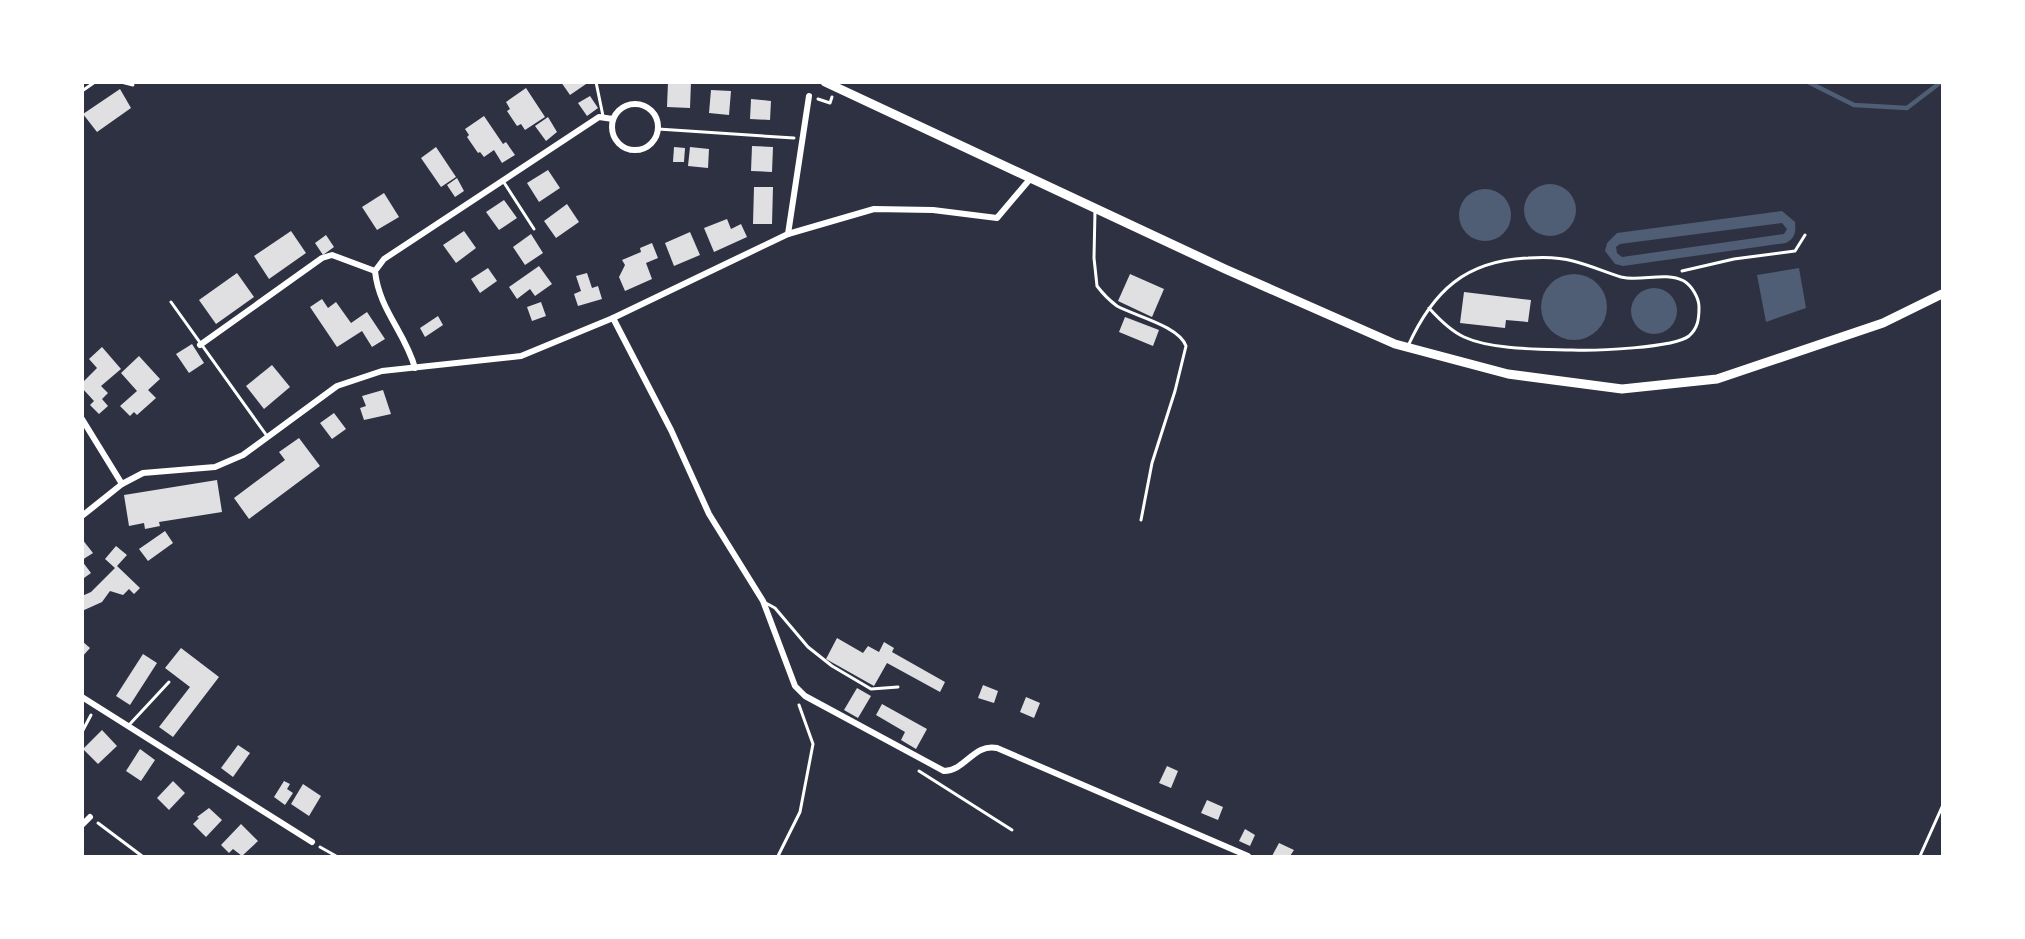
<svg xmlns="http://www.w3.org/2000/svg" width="2025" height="939" font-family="Manrope,sans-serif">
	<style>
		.water { fill: #4f5d75; fill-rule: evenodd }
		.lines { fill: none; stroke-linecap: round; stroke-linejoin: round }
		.stream { stroke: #4f5d75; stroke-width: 4.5 }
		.building { fill: #e0e0e3 }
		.path { stroke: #fff; stroke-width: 3 }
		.service { stroke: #fff; stroke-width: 3 }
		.minor { stroke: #fff; stroke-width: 6 }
		.secondary { stroke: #fff; stroke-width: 9 }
	</style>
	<rect width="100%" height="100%" fill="#2d3142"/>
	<g class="water">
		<circle cx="1550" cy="210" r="26"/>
		<circle cx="1485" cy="215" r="26"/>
		<path d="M1782 211 1795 222C1796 233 1795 238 1786 243L1623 266 1615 264 1605 251 1607 243 1617 233ZM1782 223 1787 229 1784 234 1622 257 1617 253 1616 247 1620 244Z"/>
		<path d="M1799 268 1806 308 1766 322 1757 275Z"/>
		<circle cx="1574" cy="307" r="33"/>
		<circle cx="1654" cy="311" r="23"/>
	</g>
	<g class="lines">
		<path class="stream" d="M1808 82 1854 105 1907 108 1941 82"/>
	</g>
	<g class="building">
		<path d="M561 82H589L570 95Z"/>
		<path d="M668 82H691L690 108 667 107Z"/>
		<path d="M526 88 545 117 525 130 521 124 517 126 507 111 510 109 506 102Z"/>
		<path d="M120 89 131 108 97 132 83 114Z"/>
		<path d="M711 90 731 91 729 115 709 113Z"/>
		<path d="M590 96 598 108 587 116 578 103Z"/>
		<path d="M751 99 771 101 770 120 750 119Z"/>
		<path d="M484 116 503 144 506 142 515 155 502 163 494 150 484 157 480 152 478 153 467 137 469 135 465 129Z"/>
		<path d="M548 117 557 132 546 141 535 126Z"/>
		<path d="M752 146 773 147 772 172 751 171Z"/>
		<path d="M436 147 456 177 441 187 421 158Z"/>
		<path d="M674 147 685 148 684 162H673Z"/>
		<path d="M690 147 709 149 708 168 688 166Z"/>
		<path d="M548 170 560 188 539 202 527 183Z"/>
		<path d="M457 178 464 191 455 197 447 185Z"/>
		<path d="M754 187H773L772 224H753Z"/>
		<path d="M384 193 399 217 377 230 362 207Z"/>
		<path d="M504 200 517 218 499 230 486 212Z"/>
		<path d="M567 204 579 222 556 238 544 221Z"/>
		<path d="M727 219 731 229 741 224 747 237 714 252 704 228Z"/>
		<path d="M291 231 306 253 269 279 254 256Z"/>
		<path d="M464 231 476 248 456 263 443 245Z"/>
		<path d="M690 232 700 255 674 266 665 243Z"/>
		<path d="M531 234 543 253 525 265 513 247Z"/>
		<path d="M326 235 334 247 323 255 315 243Z"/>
		<path d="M652 243 658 258 646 263 652 279 625 291 619 277 625 265 622 260 641 252 640 248Z"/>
		<path d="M539 266 552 284 535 296 530 289 517 299 509 287Z"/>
		<path d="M488 268 497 281 480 293 471 279Z"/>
		<path d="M237 273 254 297 216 324 199 300Z"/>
		<path d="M587 273 592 288 598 286 602 299 578 306 574 294 581 291 576 276Z"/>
		<path d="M1130 274 1164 289 1152 317 1118 301Z"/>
		<path d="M1464 292 1531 300 1528 322 1506 320 1505 328 1460 323Z"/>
		<path d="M322 299 328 308 336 302 351 323 367 312 385 339 372 347 362 331 337 347 310 307Z"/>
		<path d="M541 302 546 316 532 321 527 307Z"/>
		<path d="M438 316 443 325 425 337 420 328Z"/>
		<path d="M1125 317 1159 330 1153 346 1119 332Z"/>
		<path d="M192 344 204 363 189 373 176 354Z"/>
		<path d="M102 347 121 369 101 386 108 393 102 399 108 406 99 414 90 405 94 401 82 388V383L97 368 89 359Z"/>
		<path d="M139 356 160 379 148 390 156 398 137 415 134 412 130 416 120 406 137 391 121 373Z"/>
		<path d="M272 365 290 387 264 409 246 386Z"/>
		<path d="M383 390 391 414 364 420 360 408 366 406 362 396Z"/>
		<path d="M334 413 346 429 332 439 320 423Z"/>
		<path d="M299 438 320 466 249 519 234 498 285 460 279 452Z"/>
		<path d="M217 480 222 512 159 522 160 526 145 529 144 523 129 526 124 495Z"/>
		<path d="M165 531 173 543 148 561 139 549Z"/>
		<path d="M82 539 93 553 82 560Z"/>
		<path d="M116 546 127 555 117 566 140 588 134 594 129 589 123 595 110 591 102 602 82 611V596L91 592 115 568 105 559Z"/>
		<path d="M82 561 91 573 84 578 82 575Z"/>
		<path d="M837 638 863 653 868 646 879 652 884 642 894 648 892 652 945 682 940 692 887 663 874 686 826 659Z"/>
		<path d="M82 641 90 648 82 657Z"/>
		<path d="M181 648 219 677 173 737 159 727 190 687 165 668Z"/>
		<path d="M143 654 157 663 130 705 116 696Z"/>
		<path d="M983 685 998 691 994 703 978 698Z"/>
		<path d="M857 688 871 696 858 718 844 710Z"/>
		<path d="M1026 697 1040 703 1034 718 1020 712Z"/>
		<path d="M882 704 927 729 916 749 901 740 905 732 876 715Z"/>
		<path d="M102 730 117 746 98 764 83 749Z"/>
		<path d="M238 745 250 753 233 777 221 768Z"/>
		<path d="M140 749 155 760 141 781 126 771Z"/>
		<path d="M1167 766 1178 771 1171 788 1159 783Z"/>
		<path d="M173 781 185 793 169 810 157 798Z"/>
		<path d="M284 781 290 784 287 789 293 793 285 805 274 797Z"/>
		<path d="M303 784 321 796 309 816 291 804Z"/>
		<path d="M1207 800 1223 807 1218 820 1201 813Z"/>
		<path d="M209 808 222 820 206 837 193 824 199 818 197 817Z"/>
		<path d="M241 824 258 841 242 856 233 849 229 853 221 845Z"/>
		<path d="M1245 829 1255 835 1250 846 1239 841Z"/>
		<path d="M1279 843 1294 850 1290 856H1272Z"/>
	</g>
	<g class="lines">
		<g class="path">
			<path d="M818 99 830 103 832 97"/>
			<path d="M658 129 794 138"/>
			<path d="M1682 271 1734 259 1795 251 1805 235"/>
			<path d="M82 732 91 715"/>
			<path d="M919 771 1012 830"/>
			<path d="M98 823 142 856"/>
			<path d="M320 847 336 856"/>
			<path d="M778 856 800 812 813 744 799 705"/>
			<path d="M1920 856 1942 807"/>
		</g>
		<g class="service">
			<path d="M121 82 133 85"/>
			<path d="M596 82 603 116"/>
			<path d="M82 91 95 82"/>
			<path d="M503 181 534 229"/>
			<path d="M1095 211 1094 258 1097 286C1103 294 1109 300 1117 306 1135 316 1179 326 1186 346L1175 391 1152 463 1141 520"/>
			<path d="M171 302 267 436"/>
			<path d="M1408 346C1433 291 1465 261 1528 258 1542 257 1559 257 1573 261 1589 265 1605 272 1621 277 1641 282 1665 271 1684 281 1692 286 1699 298 1699 307 1699 319 1698 328 1689 336 1674 348 1594 351 1572 350 1541 349 1492 350 1464 337 1451 331 1438 318 1429 308"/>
			<path d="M764 602 775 608 808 647 832 666 871 689 898 687"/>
			<path d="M129 725 169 682"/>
		</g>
		<g class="minor">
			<circle cx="635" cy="127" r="23"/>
			<path d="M788 234 809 96"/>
			<path d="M613 318 671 430 709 514 763 601 795 686 805 696 944 771C965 771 974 743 997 748L1248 856"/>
			<path d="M200 345 322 258 332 255 375 271"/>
			<path d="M415 368C405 332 379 310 375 271L384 259 599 117 613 119"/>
			<path d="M82 419 122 484"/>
			<path d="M82 516 122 484 143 473 215 467 243 455 337 386 382 371 521 356 613 318 788 234 874 209 933 210 997 218 1030 179"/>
			<path d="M82 697 312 842"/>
			<path d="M82 825 90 817"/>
		</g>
		<path class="secondary" d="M825 82 1225 269 1395 344 1508 374 1622 389 1717 379 1883 323 1942 294"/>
	</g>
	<rect width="2025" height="939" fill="none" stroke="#ffffff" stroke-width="168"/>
</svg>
